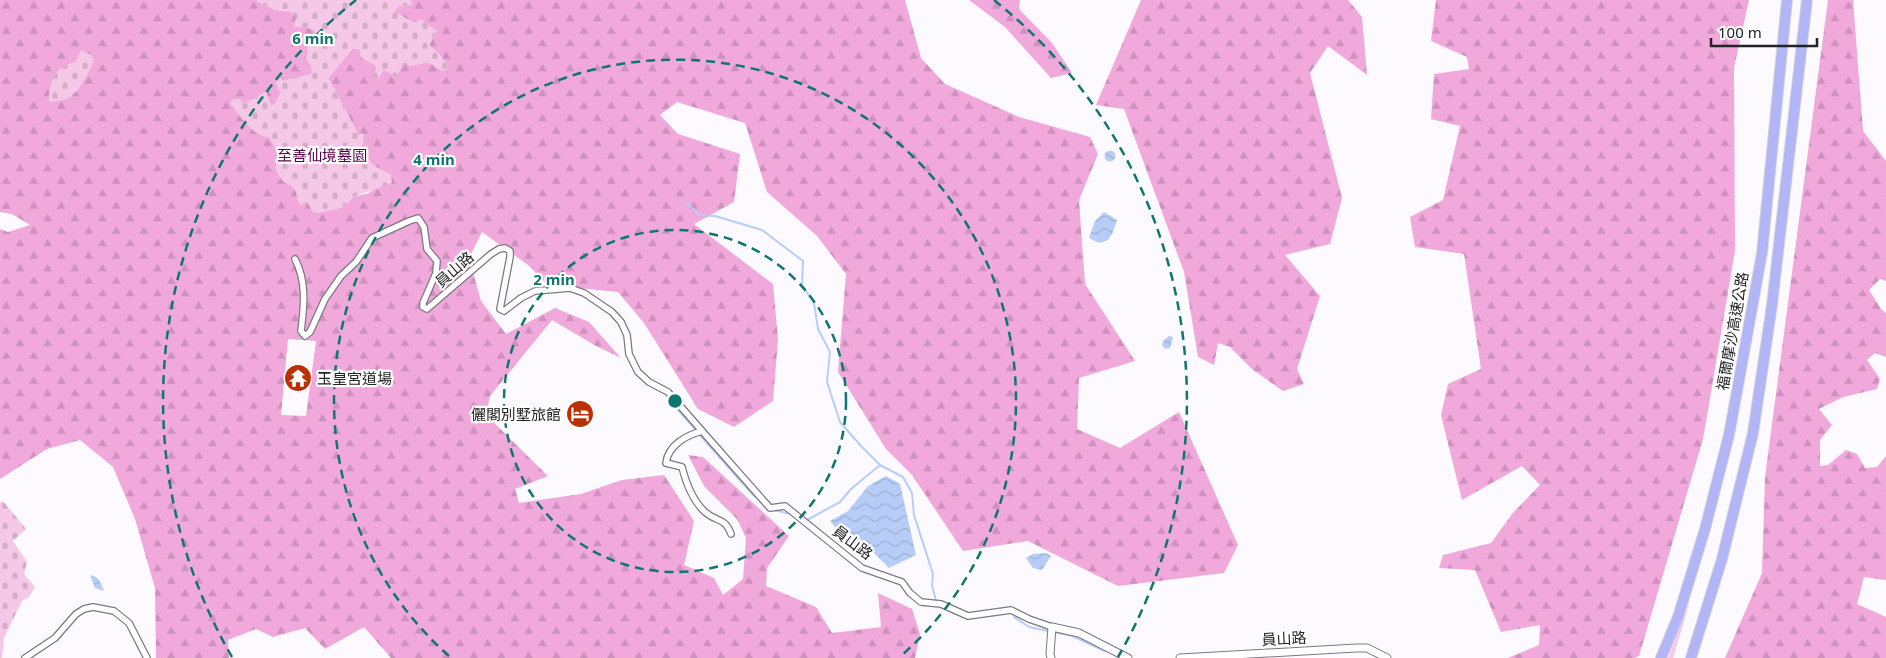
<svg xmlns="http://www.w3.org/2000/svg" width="1886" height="658" font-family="'Noto Sans','Noto Sans TC',sans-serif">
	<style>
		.green { fill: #f6c8e7 }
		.forest { fill: url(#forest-firs); fill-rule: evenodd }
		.cemetery { fill: url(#cemetery-stones) }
		.water { fill: url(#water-waves) }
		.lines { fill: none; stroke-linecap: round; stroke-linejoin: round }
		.stream { stroke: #b7cdf7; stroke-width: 2 }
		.minor-casing { stroke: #7b7880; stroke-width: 8 }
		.tertiary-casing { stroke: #7b7880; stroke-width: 9 }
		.motorway-casing { stroke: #d7d7d8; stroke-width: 12 }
		.minor { stroke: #fff; stroke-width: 5.5 }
		.tertiary { stroke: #fff; stroke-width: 7 }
		.motorway { stroke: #b2b5f6; stroke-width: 10 }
		.ring { fill: none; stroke: #0f766e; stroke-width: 2.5; stroke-dasharray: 9 6 }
		.labels { text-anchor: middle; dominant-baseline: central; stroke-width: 4.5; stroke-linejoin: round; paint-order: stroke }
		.park-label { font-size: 15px; fill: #580148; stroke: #fff }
		.street-label { font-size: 15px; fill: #232225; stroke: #fff }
		.poi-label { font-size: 15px; fill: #232225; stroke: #fff; text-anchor: start }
		.centre { fill: #0f766e; stroke: #fff; stroke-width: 2.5 }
		.ring-label { font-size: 15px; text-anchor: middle; font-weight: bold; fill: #0f766e; stroke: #fff; stroke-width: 4.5; stroke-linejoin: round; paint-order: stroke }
	</style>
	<defs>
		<pattern id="forest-firs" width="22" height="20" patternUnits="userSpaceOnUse" patternTransform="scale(1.25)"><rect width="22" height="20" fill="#f1a8db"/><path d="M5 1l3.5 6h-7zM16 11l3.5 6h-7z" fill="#ce90bc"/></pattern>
		<pattern id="cemetery-stones" width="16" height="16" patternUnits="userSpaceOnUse" patternTransform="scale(1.25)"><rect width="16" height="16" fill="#f6c8e7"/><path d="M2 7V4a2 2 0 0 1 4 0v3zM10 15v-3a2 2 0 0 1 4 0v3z" fill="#d3acc6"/></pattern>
		<pattern id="water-waves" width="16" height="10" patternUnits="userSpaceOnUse" patternTransform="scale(1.25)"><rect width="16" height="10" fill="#b7cdf7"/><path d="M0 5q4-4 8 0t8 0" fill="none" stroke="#9db0d4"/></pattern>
	</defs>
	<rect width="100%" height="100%" fill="#fcfaff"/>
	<path class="green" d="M1690 601 1673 658H1668Z"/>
	<g class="forest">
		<path d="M0 0H255L276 10 291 12 307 27 316 31 307 45 308 53 306 58 311 65 313 74 283 81 281 78 276 83 281 93 275 104 271 106 266 92 244 104 231 103 254 131 270 137 280 157 283 181C293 185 297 189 297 199L302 205 307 201 342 208 353 197 369 193 391 175C381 170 365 163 362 150 361 144 365 140 362 133L359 136 328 78 353 48 360 50 361 57 384 70 405 61 410 66 428 62 443 71 448 67 439 54 429 45 437 31 416 24 393 11 399 6 412 4 410 0H905L921 58 945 84 1019 117 1090 137 1098 154 1079 200 1085 284 1135 361 1079 378 1077 429 1120 448 1179 412 1238 545 1224 573 1118 586 1028 541 963 551 912 475 886 449 838 372 846 274 817 236 767 192 745 123 677 102 660 115 678 134 740 154 734 202 694 224 773 284 778 339 773 401 734 427 698 409 644 323 618 292 548 285 528 265 482 232 469 258 481 301 506 334 555 308 589 322 621 358 596 346 552 320 490 396 486 415 548 476 515 489 519 503 581 494 622 480 664 475 694 521 684 565 714 578 723 595 743 579 746 538 737 519 704 486 688 455 703 457 789 536 767 568 766 586 816 607 832 633 881 627 878 593 912 609 920 634 915 658H391L364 627 325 649 305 628 273 637 256 629 228 640 229 658H156L155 588 135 519 113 467 80 440 47 449 0 479V229L8 232 30 225 12 214 0 212ZM288 339 316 341 306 416 281 415Z"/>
		<path d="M969 0H1020L1019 9 1052 43 1072 73 1051 78 1005 27Z"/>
		<path d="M1141 0H1348L1362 17 1367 75 1328 46 1310 73 1342 198 1330 244 1285 255 1320 296 1297 369 1304 384 1283 391 1253 370 1230 347 1218 343 1214 365 1198 357 1184 272 1124 109 1096 105Z"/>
		<path d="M1436 0H1749L1734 68 1735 251 1703 439 1639 656 1634 658H1508L1539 645 1540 625 1501 632 1475 570 1439 568 1443 555 1491 543 1512 514 1540 485 1522 466 1462 500 1441 415 1448 384 1481 369 1464 254 1415 247 1410 217 1443 200 1460 126 1431 119 1434 74 1469 69 1467 57 1431 41Z"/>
		<path d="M1828 0H1853L1863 131 1886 161V281L1880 279 1869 290 1881 309 1886 313V357L1875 353 1867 360 1880 379 1877 389 1843 397 1819 409 1832 425 1820 440V466L1828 465 1846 450 1857 454 1865 468 1877 467 1886 456V580L1864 577 1857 604 1886 617V658H1725L1762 573 1765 477Z"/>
	</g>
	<g class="cemetery">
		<path d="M255 0H410L413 4 399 6 394 11 415 24 420 19 437 31 429 45 439 54 448 67 443 71 428 62 410 66 405 62 396 77 384 70 378 79 373 76 376 66 361 57 360 50 353 48 328 78 359 135 362 133C364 139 362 143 362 149 363 162 381 170 391 175L392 183 353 197 342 208 314 214 307 202 302 205 297 199C297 183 290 188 282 180 279 176 277 172 275 168L280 157 270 138C252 136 240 116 230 103L236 96 244 104 266 92 271 105 275 104 281 93 276 83 280 78 284 81 312 74 311 65 306 58 308 53 307 45 316 31 307 27H294L296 17 291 12 276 10Z"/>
		<path d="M81 50 95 57C91 69 80 92 69 98 64 101 54 101 49 102 49 81 54 67 75 62Z"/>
		<path d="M3 501 26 529 13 541 27 562 24 574 35 587 29 597 22 601 4 638 2 658H0V503Z"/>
	</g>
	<g class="water">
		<circle cx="1110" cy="156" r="5.5"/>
		<path d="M1104 212 1117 220 1113 232 1108 240 1099 243 1089 238 1095 221Z"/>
		<path d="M1169 336 1173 337 1170 348 1165 349 1162 345 1164 340Z"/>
		<path d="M886 476 900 484 916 555 889 568 857 536 847 542 830 521 848 511 868 486Z"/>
		<path d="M1046 553 1051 556 1042 570 1033 568 1026 558 1033 554Z"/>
		<path d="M90 575C99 576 101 583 104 591L95 588Z"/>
	</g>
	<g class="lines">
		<g class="stream">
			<path d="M686 202 699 215 715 216 762 230 803 261 802 285 814 303 818 329 830 352 827 382 840 422 861 446 880 465 903 477 912 493 914 515 933 574 932 585 936 601"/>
			<path d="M669 400 696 430"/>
			<path d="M699 434 753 495 760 500"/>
			<path d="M774 510 791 514"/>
			<path d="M805 519 807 520 840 502 851 489 880 465"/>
			<path d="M1014 617 1029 627 1048 631"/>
			<path d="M1053 632 1072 636 1105 651"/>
		</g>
		<g class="minor-casing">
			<g id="minor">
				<path d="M295 259C307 282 304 307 301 331L305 336 310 332 325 299 341 276 356 262 372 238 409 221 418 218 424 227 427 249 437 261 436 273 423 303V307L427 309 491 254 499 249 505 248 510 251V257L500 309 504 311 521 298 535 291 570 288 584 293 612 312 621 322 627 335 629 354 638 372 649 382 668 392 702 431"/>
				<path d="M731 534C725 517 716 522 705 512 692 500 686 483 682 467L666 463C668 445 687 435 702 431L770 508 785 506 862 568 902 582 910 593 921 602 941 604 968 616 1011 610 1029 619 1052 627"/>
				<path d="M25 658 55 638 76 614 84 609 93 607 114 611 129 623 147 658"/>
			</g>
		</g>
		<g class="tertiary-casing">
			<g id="tertiary">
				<path d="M1051 658 1050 654 1052 627 1079 633 1128 658"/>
				<path d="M1180 658 1356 648H1367L1387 658"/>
			</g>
		</g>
		<g class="motorway-casing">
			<g id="motorway">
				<path d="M1661 658 1678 617 1705 529 1729 435 1762 253 1787 0"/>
				<path d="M1691 658 1722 559 1753 433 1772 305 1807 0"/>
			</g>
		</g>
		<use href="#minor" class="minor"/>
		<use href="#tertiary" class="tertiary"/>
		<use href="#motorway" class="motorway"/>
	</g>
	<g class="ring">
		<circle cx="675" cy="401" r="171"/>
		<path d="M449 656A341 341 0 1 1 901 656"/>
		<path d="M232 657A512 512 0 0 1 356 0M994 0A512 512 0 0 1 1118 657"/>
	</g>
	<defs>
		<g id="temple-disc" transform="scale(1.4375)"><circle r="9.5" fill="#ba3002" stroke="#fff"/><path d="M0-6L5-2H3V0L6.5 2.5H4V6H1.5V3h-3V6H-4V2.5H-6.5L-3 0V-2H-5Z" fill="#fff"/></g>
		<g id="hotel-disc" transform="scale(1.4375)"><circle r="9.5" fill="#ba3002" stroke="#fff"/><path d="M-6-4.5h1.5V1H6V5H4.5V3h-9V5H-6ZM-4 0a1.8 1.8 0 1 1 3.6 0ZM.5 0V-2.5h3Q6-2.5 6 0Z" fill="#fff"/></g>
	</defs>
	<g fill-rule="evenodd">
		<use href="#temple-disc" x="298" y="378"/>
		<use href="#hotel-disc" x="580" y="414"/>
	</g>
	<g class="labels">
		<g class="park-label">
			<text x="322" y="155">至善仙境墓園</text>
		</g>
		<g class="street-label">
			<text transform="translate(454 269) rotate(-41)">員山路</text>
			<text transform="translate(1732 331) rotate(-80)">福爾摩沙高速公路</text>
			<text transform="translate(853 542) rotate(37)">員山路</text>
			<text transform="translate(1284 638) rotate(-3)">員山路</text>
		</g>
		<g class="poi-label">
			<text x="317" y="378">玉皇宮道場</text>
			<text x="561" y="414" text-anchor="end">儷閣別墅旅館</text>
		</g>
	</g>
	<circle cx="675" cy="401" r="8" class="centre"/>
	<g class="ring-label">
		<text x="313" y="44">6 min</text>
		<text x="434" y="165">4 min</text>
		<text x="554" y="285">2 min</text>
	</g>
	<path d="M1711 38v8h106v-8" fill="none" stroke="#232225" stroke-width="2.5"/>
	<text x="1718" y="38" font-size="15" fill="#232225" stroke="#ffffff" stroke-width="4" paint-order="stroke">100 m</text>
</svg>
